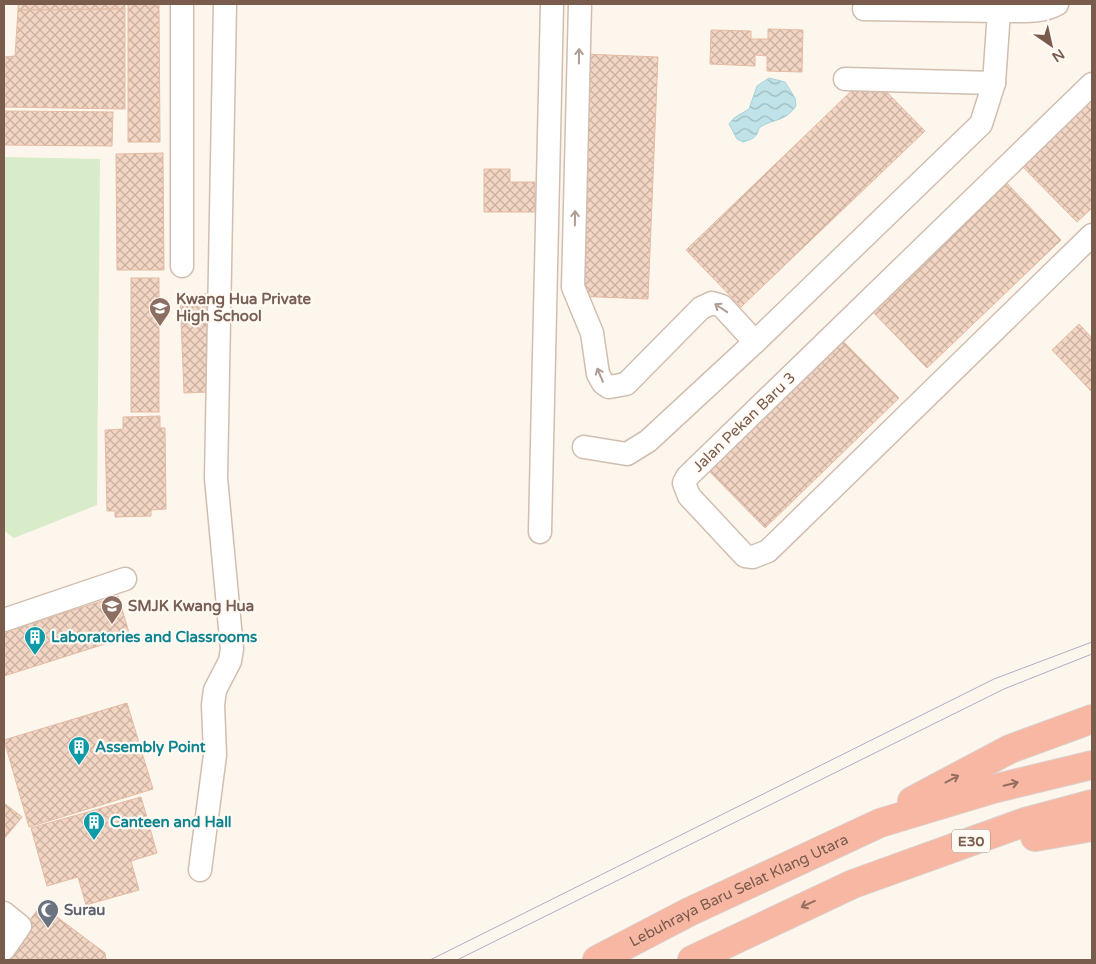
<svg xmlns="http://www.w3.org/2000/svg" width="1096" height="964" font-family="'Varela Round',sans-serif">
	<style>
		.park { fill: #d8ecc9 }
		.water { fill: url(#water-waves); stroke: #a5d3da }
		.building { fill: url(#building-cross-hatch); stroke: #e6bba3 }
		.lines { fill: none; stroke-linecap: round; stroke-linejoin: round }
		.minor-casing { stroke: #d1beb0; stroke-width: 25 }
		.highway-casing { stroke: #dad1cd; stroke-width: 30 }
		.minor { stroke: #fff; stroke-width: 22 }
		.highway { stroke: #f7b7a3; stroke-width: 28 }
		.tram { stroke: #b9a8c9; stroke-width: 1 }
		.oneway { stroke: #af9d94 }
		.oneway2 { stroke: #936e5e }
		.labels { text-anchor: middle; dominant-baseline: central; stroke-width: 4.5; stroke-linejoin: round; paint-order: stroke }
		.shield { fill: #fffaf3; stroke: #a28b7f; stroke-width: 1 }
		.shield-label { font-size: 14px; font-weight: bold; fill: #7a5c4d }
		.education-label { font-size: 15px; font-weight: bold; fill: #785e54; stroke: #fffaf3; text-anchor: start }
		.street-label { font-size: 15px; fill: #7a5c4d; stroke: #fffaf3 }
		.culture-label { font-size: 15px; font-weight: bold; fill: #0d838f; stroke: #fffaf3; text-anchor: start }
		.worship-label { font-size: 15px; font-weight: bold; fill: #5b616d; stroke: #fffaf3; text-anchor: start }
	</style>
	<defs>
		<pattern id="water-waves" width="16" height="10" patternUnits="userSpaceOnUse" patternTransform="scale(1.25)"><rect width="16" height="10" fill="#bfe3e8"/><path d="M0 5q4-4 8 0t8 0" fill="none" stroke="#a0bbbe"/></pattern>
		<pattern id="building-cross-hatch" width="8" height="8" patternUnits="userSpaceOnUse" patternTransform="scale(1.25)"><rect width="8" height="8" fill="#f3d5c3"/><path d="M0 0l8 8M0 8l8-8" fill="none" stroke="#cab0a1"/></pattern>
	</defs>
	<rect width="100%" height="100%" fill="#fdf6ec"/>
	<path class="park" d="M4 157 100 159 97 505 14 538 4 531Z"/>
	<path class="water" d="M769 78 785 82 795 98 796 106C784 123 773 118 759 128 757 138 752 139 743 142L737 139 729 124 734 118 749 109 757 86Z"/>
	<g class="building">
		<path d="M18 4H125V9L18 10Z"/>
		<path d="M128 4H159L160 142H128Z"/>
		<path d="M125 9V109L4 107V57L15 56 18 10Z"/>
		<path d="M768 29 803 30 802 72 767 71V56L755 55V66L710 64 711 30 751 31V39H768Z"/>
		<path d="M584 54 658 57 648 299 574 296Z"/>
		<path d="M869 74 925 131 741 307 686 250Z"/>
		<path d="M1092 90V208L1077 222 1018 162Z"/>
		<path d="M4 111 113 112 112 146 4 145Z"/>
		<path d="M163 153 164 270H117L116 154Z"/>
		<path d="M484 169H510V182H535V212H484Z"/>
		<path d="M1003 179 1061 240 927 368 869 308Z"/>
		<rect x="131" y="278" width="28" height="134"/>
		<path d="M207 294 210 392 184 393 180 295Z"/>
		<path d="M1079 324 1092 338V392L1052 350Z"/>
		<path d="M841 339 899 398 765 528 707 469Z"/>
		<path d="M160 416V428H165L166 509 151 510V516L115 517V511H107L105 430 123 429V417Z"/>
		<path d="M118 596 130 636 4 676V632Z"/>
		<path d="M127 703 153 789 29 827 4 740Z"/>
		<path d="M141 797 157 853 131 861 139 890 86 905 78 877 47 886 31 828Z"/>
		<path d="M4 803 22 817 4 839Z"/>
		<path d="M41 905 105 953 106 960H4V955Z"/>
	</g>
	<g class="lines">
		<g class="minor-casing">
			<g id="minor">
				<path d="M182 4V266"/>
				<path d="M580 4 573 287 592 333 598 374 603 383 609 387 626 384 701 308 712 303 722 306 755 342"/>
				<path d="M864 9 999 11"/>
				<path d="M845 79 994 83"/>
				<path d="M1092 84 687 477 684 483 689 496 745 556 753 557 768 551 1092 235"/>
				<path d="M584 447 627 454 648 441 755 342 981 124 994 83 999 11C1018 10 1040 14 1057 4"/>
				<path d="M540 532 552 4"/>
				<path d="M4 620 125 579"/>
				<path d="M200 870 215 755 213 705 215 690 230 661 232 649 216 478 225 4"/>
				<path d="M4 913 20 926 4 949"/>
			</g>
		</g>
		<g class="highway-casing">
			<g id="highway">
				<path d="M912 801 1010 749 1092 719"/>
				<path d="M1035 837 1092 827"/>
				<path id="s1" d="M597 960 689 912 880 823 993 789 1092 765"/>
				<path d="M692 960 853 884 1025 822 1092 804"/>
			</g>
		</g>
		<use href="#minor" class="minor"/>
		<use href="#highway" class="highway"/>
		<g class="tram">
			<path d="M430 960 994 679 1092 642"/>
			<path d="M457 960 1004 689 1092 654"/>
		</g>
	</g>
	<defs><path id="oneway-shaft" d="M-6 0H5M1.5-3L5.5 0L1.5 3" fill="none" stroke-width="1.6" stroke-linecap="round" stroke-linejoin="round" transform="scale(1.25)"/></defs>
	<g class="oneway">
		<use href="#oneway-shaft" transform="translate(579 56) rotate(-89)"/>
		<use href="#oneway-shaft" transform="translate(575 218) rotate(-89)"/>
		<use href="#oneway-shaft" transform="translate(721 308) rotate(-146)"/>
		<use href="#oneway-shaft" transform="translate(600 375) rotate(-113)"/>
	</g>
	<g class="oneway2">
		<use href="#oneway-shaft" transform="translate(952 779) rotate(-28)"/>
		<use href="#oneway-shaft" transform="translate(1011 784) rotate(-13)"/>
		<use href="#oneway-shaft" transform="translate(808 904) rotate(155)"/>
	</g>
	<defs>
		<g id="school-pin" transform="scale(1.125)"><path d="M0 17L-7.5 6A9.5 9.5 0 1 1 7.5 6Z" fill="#8d6e63" stroke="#fffaf3"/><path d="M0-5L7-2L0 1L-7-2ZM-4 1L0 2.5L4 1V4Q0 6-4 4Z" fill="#fff"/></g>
		<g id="building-pin" transform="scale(1.125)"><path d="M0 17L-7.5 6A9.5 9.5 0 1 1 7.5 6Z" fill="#0f9aa8" stroke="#fffaf3"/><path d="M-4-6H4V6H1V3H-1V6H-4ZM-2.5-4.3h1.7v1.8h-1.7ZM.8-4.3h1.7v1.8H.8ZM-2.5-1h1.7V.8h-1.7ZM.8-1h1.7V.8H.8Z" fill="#fff"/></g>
		<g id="mosque-pin" transform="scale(1.125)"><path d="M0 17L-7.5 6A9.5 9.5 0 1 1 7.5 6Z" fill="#6b7280" stroke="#fffaf3"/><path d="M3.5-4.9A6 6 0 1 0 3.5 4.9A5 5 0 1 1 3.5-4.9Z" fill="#fff"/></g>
	</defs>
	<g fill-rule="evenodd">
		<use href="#school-pin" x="160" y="308"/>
		<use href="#school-pin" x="112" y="606"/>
		<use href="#building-pin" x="35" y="637"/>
		<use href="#building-pin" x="79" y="747"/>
		<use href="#building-pin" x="94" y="822"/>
		<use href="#mosque-pin" x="48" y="910"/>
	</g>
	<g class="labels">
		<rect class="shield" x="952" y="829.5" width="38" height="23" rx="4"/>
		<g class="shield-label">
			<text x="971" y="841">E30</text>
		</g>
		<g class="education-label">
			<text x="176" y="299">Kwang Hua Private<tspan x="176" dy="17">High School</tspan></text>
			<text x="128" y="606">SMJK Kwang Hua</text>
		</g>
		<g class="street-label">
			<text transform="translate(744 422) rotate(-44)">Jalan Pekan Baru 3</text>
			<text stroke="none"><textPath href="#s1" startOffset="158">Lebuhraya Baru Selat Klang Utara</textPath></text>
		</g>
		<g class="culture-label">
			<text x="51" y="637">Laboratories and Classrooms</text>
			<text x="95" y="747">Assembly Point</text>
			<text x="110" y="822">Canteen and Hall</text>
		</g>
		<g class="worship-label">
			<text x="64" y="910">Surau</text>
		</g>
	</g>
	<rect width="1096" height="964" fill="none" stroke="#7a5c4d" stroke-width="10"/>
	<g transform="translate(1051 45) rotate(146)" stroke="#fffaf3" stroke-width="4" paint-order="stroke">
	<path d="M0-4L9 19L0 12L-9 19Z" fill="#7a5c4d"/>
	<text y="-8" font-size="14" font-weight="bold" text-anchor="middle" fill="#7a5c4d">N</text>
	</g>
</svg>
